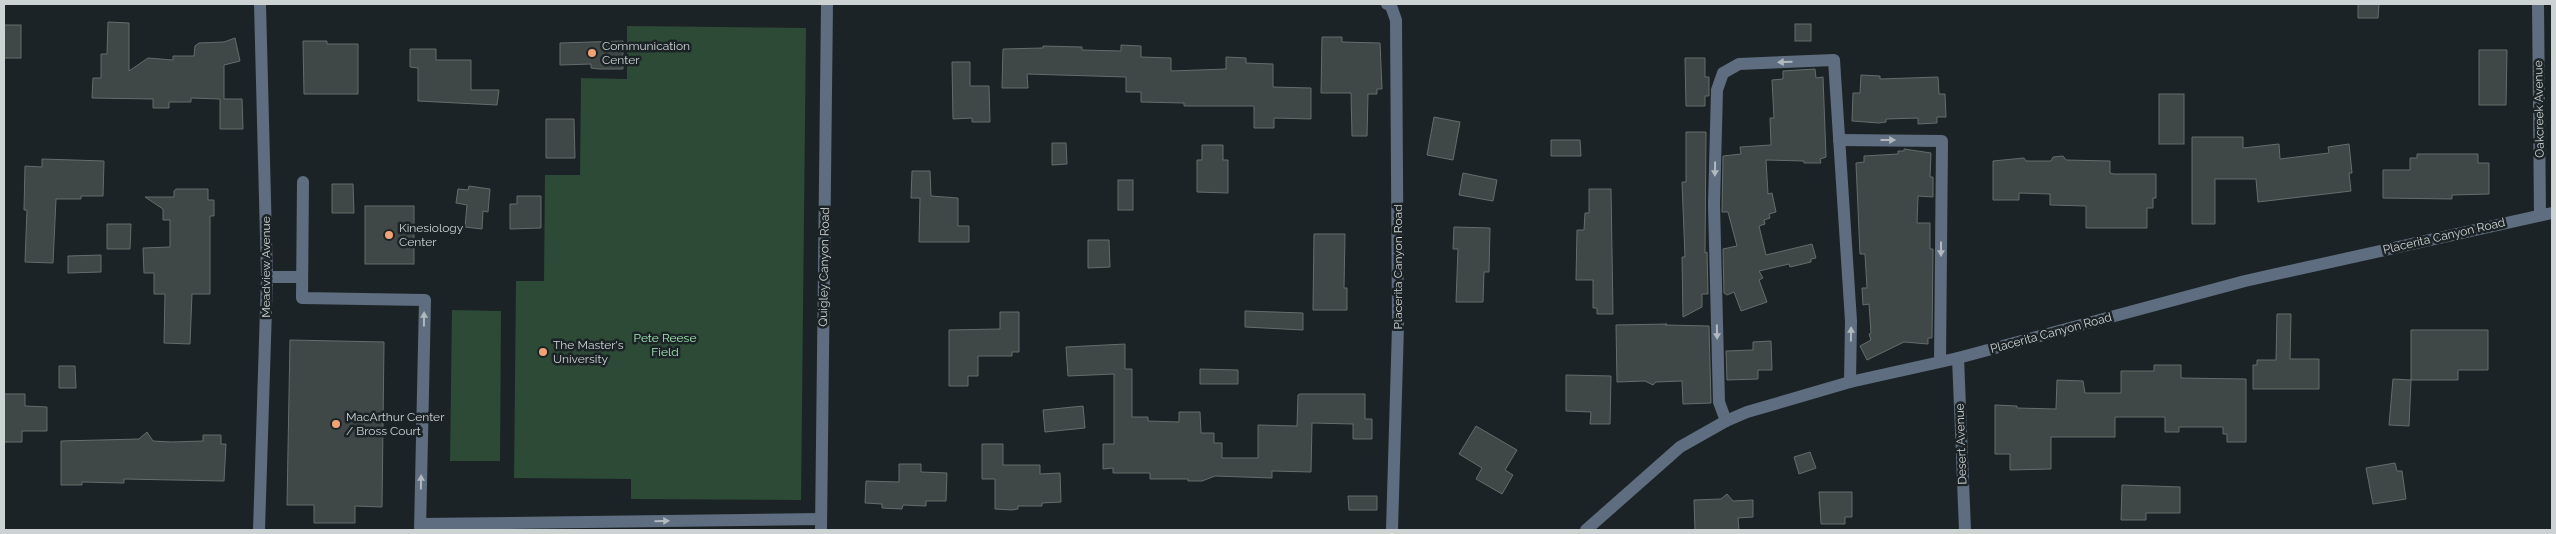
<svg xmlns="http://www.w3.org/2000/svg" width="2556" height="534" font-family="Raleway,sans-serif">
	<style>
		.green { fill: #2c4a35 }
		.building { fill: #404847; stroke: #646d6b }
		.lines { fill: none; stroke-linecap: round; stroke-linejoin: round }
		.minor { stroke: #5e6d7f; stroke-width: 12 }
		.oneway { fill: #b1b9be }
		.poi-dot { fill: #efa376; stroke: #1c2326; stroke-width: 2 }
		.labels { text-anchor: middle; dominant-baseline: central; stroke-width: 5; stroke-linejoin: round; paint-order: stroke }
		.poi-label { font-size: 12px; fill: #cdd2d3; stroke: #1c2326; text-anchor: start }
		.street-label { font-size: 12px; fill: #cdd2d3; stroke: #1c2326 }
		.park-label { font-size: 12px; fill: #a0eab4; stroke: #1c2326 }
	</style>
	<rect width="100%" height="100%" fill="#1c2326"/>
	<g class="green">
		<path d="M627 26 806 28 801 500 631 499V479L514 478 516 281H544L545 175H580L581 78 627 79Z"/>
		<path d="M452 310 501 311 500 461H450Z"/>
	</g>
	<g class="building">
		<path d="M2358 4H2379L2378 18H2358Z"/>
		<path d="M108 22 129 23V71L148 58 173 60V56H194L195 46 199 43 224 42 235 38 240 61 224 65V99H242L243 129H220V99L191 98V102H169V108H153V99L92 98 93 78H101V54H107Z"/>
		<rect x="1795" y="24" width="16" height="17"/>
		<rect x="4" y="25" width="17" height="33"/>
		<path d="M1322 37H1342V42L1380 43 1382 89H1377V94H1368L1367 136H1352L1351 93H1321Z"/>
		<path d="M303 41H327V44H358V94H304Z"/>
		<path d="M623 41V69H599L591 68V64L560 65V43Z"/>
		<path d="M1121 45 1141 46V57L1171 58V71L1226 69V57L1246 58V63L1273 64V87L1311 88V119L1274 118V128H1254V106H1184V103L1141 102V92H1126V77L1027 74 1028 88H1002L1003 49 1043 48V46L1082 47V50L1121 51Z"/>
		<path d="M410 49H436V60H471V90H499L497 105 418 101V68L410 67Z"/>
		<path d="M2479 50H2507L2506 105H2479Z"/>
		<path d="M1685 58H1705V77H1709V96H1705V106H1686Z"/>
		<path d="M952 62H970V86H989L990 122H972V118L953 119Z"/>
		<path d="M1815 69 1816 78 1823 77 1826 157 1820 159 1821 163H1804V161L1766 160 1768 194 1772 193 1776 212 1769 214 1770 218 1764 220 1765 224 1759 226 1766 255 1812 244 1816 258 1811 259V262L1790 267 1789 264 1759 271 1763 278 1759 280 1767 302 1741 311 1734 292 1727 295 1724 293 1723 249 1737 246 1728 212H1722L1723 156 1741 154 1740 147 1771 145 1770 118H1774L1772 80 1783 79V71Z"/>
		<path d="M1861 75 1880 76V79L1938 77 1939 94H1945L1946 117H1937V123L1918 124V118L1886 119V122L1879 123 1852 121 1853 93H1860Z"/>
		<rect x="2159" y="94" width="25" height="50"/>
		<path d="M1434 117 1460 122 1453 160 1427 155Z"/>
		<path d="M546 119H574L575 158H546Z"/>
		<path d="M1686 132H1706L1705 253 1707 252 1708 294H1702V307L1683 317 1682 257H1685L1682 182H1686Z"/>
		<path d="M2192 137H2243V148L2279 144 2280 159 2329 153 2328 147 2349 144 2352 173H2349L2351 191 2258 202 2256 179H2215V224H2192Z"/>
		<path d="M1551 140H1580L1581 156H1551Z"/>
		<path d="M1052 143H1066L1067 164 1052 165Z"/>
		<path d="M1202 145H1223V160H1228V193L1197 192V160H1202Z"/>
		<path d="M1904 149 1931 153 1930 177H1933V197L1918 196 1917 223H1930V249H1933L1932 338H1928V344L1904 342 1867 360 1860 346 1871 340 1869 334 1871 333 1869 304 1863 305 1862 288H1867L1865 254H1860L1856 163 1864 162V156L1898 154V151H1904Z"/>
		<path d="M2417 154H2478V163H2489V194L2452 195V199L2383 198V170H2410V158H2417Z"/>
		<path d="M2063 156 2066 160 2110 161V173L2114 174H2156V198H2153V208H2147V228H2086V206L2050 205V194L2019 193V200H1993V161L2024 158 2026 161H2051L2053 157Z"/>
		<path d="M42 159 104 161 103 196H81V199H56L53 263 25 262 27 210H24L25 166 42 167Z"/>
		<path d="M912 171H930L931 196 958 198V226H969V242H919L920 198H911Z"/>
		<path d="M1463 173 1497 180 1493 201 1459 195Z"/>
		<rect x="1118" y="180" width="15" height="30"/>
		<path d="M332 184H353L354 213H332Z"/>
		<path d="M469 186 490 189 488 212 483 211 482 229 465 227 467 205 456 203 458 189 468 190Z"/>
		<path d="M176 189H208V200H214V216H210V294H192L190 344 164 343 165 294H154V273H144L143 248 170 247V220H163V209L145 197H174V191Z"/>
		<path d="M1589 189H1611L1613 314H1597V308H1593V280H1576L1577 230H1584L1585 213H1589Z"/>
		<path d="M517 196H541V228L510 229V204H517Z"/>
		<rect x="365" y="206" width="49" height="58"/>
		<path d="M107 224H131L130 249H107Z"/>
		<path d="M1454 227 1490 228 1489 272H1484L1483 302H1456L1458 249H1453Z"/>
		<path d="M1314 234H1345L1344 288H1347V310H1313Z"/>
		<path d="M1088 240H1109L1110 267 1088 268Z"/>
		<path d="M101 255V272L68 273V256Z"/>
		<path d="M1245 311 1303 313V330L1245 327Z"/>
		<path d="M1000 312H1019V352H1012V356H978V376H968V386H949V330L1000 329Z"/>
		<path d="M2277 314H2291L2290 359H2319V389H2253V365H2257V360H2276Z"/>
		<path d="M1667 324 1665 325 1709 326 1711 403 1683 404 1682 381 1656 382 1653 385 1645 381 1617 382 1616 325Z"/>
		<path d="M2411 330H2488V370H2458V380H2411Z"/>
		<path d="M290 340 384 342 382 507 355 506V523H314V505H287Z"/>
		<path d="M1771 341 1772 370H1758V379L1727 380 1726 351 1753 350V342Z"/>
		<path d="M1125 344V369H1132V417H1148V421L1179 422V412H1200L1201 433H1214V443H1222V458H1258V425L1297 426 1298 395 1300 394H1365V419H1372V439H1353V424L1312 423 1311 472 1272 471V478L1215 476 1202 481H1188V479H1150V473H1113V468L1103 469V444H1114V374L1068 376 1066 347Z"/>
		<path d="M2154 365H2181V378L2246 379V442H2227V434H2223V427H2179V432H2165V417H2115V437H2051V469L2010 470V454H1995V405L2017 406V408L2056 409 2057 380 2083 381 2085 393H2121V371H2154Z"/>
		<path d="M59 366H75L76 388H59Z"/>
		<path d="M1200 369 1238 370V384H1200Z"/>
		<path d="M1566 375 1611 376 1610 424H1590L1591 412 1566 411Z"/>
		<path d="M2393 379 2411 380 2409 426 2389 425Z"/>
		<path d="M4 394H25V406L47 407V431H22V442H4Z"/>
		<path d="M1083 406 1085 428 1045 432 1043 410Z"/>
		<path d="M1476 426 1517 450 1505 470 1513 475 1502 494 1476 479 1482 468 1459 454Z"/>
		<path d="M147 432 153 441 171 442 203 441V435H221V444H226L224 481 124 479V483L82 482V485H61V441L139 439Z"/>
		<path d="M982 444H1003V465H1040V474L1060 473 1061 502 1042 503V506H1018V509L1012 510 995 509V479H982Z"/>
		<path d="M1810 452 1816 468 1799 474 1794 457Z"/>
		<path d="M2395 463 2397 471H2402L2406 499 2373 504 2366 468Z"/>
		<path d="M899 464H921V472L947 473 946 501H926V506L903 505 902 509 882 508V504L865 503 866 481 899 482Z"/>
		<path d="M2122 485 2180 487V513H2146V520H2121Z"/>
		<path d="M1819 492H1852V517H1845V524H1821Z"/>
		<path d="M1727 494 1733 501 1753 500V517L1738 518 1739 530H1695L1694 500 1721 499Z"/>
		<path d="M1348 496H1377V510H1349Z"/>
	</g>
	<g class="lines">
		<g class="minor">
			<path d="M1387 4 1391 6 1396 20 1398 326 1392 530"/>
			<path d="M2538 4 2540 215"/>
			<path d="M1839 140 1942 141 1940 361"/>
			<path d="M303 182 302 298 425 300 420 530"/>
			<path d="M267 277H302"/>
			<path d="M1958 358 1965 530"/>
			<path d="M1726 421 1719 402 1714 205 1717 90 1723 73 1739 64 1834 60 1851 321 1850 382"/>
			<path d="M421 524 821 519"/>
			<path d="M259 530 267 277 260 4"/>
			<path d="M821 530 827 4"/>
			<path d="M1586 530 1680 447 1726 421 1747 412 1850 382 1958 358 2245 281 2552 213"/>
		</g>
	</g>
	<defs><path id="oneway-solid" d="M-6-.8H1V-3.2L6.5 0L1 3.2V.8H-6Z" transform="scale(1.25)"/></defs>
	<g class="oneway">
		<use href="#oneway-solid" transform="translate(1785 62) rotate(178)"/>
		<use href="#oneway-solid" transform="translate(1888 140)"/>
		<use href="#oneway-solid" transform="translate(1715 169) rotate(91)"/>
		<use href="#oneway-solid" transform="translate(1941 249) rotate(90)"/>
		<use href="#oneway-solid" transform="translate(424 319) rotate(-89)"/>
		<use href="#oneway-solid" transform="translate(1717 332) rotate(89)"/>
		<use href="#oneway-solid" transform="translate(1851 334) rotate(-89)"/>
		<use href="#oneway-solid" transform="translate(421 482) rotate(-89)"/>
		<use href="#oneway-solid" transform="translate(662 521) rotate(-1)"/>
	</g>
	<g class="poi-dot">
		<circle cx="592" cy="53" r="5"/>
		<circle cx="389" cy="235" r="5"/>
		<circle cx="543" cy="352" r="5"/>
		<circle cx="336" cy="424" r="5"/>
	</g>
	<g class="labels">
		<g class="poi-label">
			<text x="602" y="46">Communication<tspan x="602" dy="14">Center</tspan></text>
			<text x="399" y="228">Kinesiology<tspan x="399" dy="14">Center</tspan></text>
			<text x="553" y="345">The Master's<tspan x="553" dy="14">University</tspan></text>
			<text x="346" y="417">MacArthur Center<tspan x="346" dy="14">/ Bross Court</tspan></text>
		</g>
		<g class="street-label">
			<text transform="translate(2539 109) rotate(-91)">Oakcreek Avenue</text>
			<text transform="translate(2444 236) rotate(-13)">Placerita Canyon Road</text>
			<text transform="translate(266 267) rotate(-90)">Meadview Avenue</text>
			<text transform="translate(824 267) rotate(-89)">Quigley Canyon Road</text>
			<text transform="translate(1398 267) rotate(-90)">Placerita Canyon Road</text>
			<text transform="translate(2051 333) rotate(-15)">Placerita Canyon Road</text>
			<text transform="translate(1961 444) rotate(-92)">Desert Avenue</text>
		</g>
		<g class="park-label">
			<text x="665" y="338">Pete Reese<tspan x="665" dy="14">Field</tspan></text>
		</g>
	</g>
	<rect width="2556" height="534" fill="none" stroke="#cdd2d3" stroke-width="10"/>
</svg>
